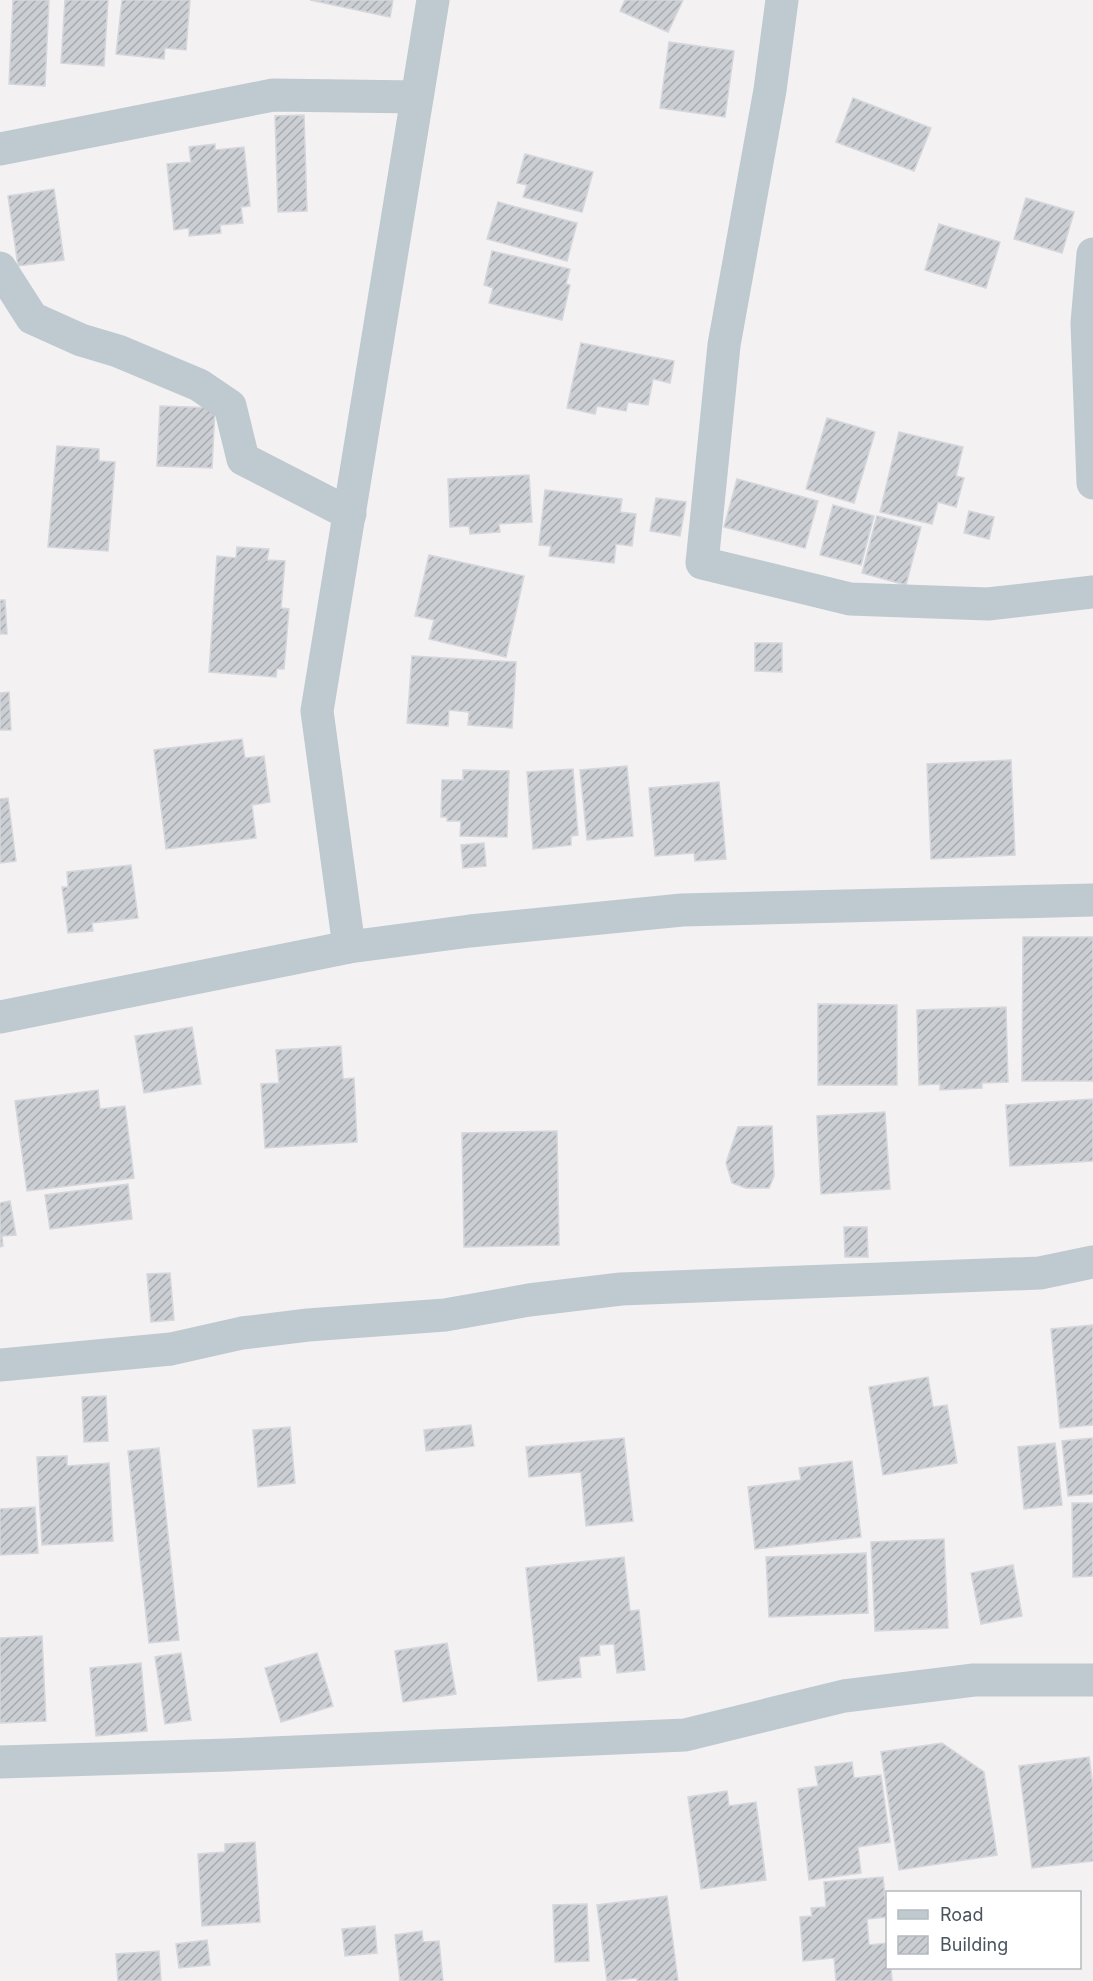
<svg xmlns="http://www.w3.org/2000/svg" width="1093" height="1981" font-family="Inter,sans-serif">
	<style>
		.building { fill: url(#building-hatch); stroke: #d5d7dc; stroke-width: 1.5 }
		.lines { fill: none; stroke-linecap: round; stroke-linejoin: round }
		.minor { stroke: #bec9d0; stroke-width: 33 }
	</style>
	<defs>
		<pattern id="building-hatch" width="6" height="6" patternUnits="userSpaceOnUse" patternTransform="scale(1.5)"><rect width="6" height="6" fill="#cbced3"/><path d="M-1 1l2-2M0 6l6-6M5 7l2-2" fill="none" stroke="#a7aaae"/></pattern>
	</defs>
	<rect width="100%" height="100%" fill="#f3f1f1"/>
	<g class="building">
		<path d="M13 0H49L45 86 9 84Z"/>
		<path d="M65 0H108L104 66 61 63Z"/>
		<path d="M122 0H190L186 50 165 48 164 59 116 54Z"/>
		<path d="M310 0H393L390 17Z"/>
		<path d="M625 0H683L668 32 620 11Z"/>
		<path d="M669 42 734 51 725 117 660 108Z"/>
		<path d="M853 98 931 128 914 171 836 142Z"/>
		<path d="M304 115 307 211 278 212 275 116Z"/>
		<path d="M215 144V150L244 147 250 206 241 207 243 223 220 225 221 233 189 236V228L174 230 167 164 191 162 189 147Z"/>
		<path d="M525 154 593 172 582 212 523 197 527 185 517 183Z"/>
		<path d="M54 189 64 260 18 266 8 196Z"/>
		<path d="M1026 198 1074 212 1062 253 1014 239Z"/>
		<path d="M498 202 577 223 567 261 487 239Z"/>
		<path d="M939 224 1000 242 986 288 925 270Z"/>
		<path d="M492 251 570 269 566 284 570 285 562 320 489 303 493 288 484 285Z"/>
		<path d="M581 343 674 361 670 383 653 379 648 405 628 402 626 411 597 406 595 414 567 408Z"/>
		<path d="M160 406 215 408 212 468 157 466Z"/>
		<path d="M827 418 875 432 854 503 806 489Z"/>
		<path d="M899 432 963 447 956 476 964 478 956 507 938 502 932 524 880 512Z"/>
		<path d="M57 446 99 449V461L115 462 108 551 48 547Z"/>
		<path d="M529 475 532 522 499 524 500 532 470 534 469 526 450 527 448 479Z"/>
		<path d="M737 479 818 501 805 548 724 527Z"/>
		<path d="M545 490 622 499 620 512 636 514 632 546 616 544 614 563 549 556 551 546 539 545Z"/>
		<path d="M656 498 686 502 680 536 650 531Z"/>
		<path d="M833 505 874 516 861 565 820 555Z"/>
		<path d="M969 511 994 517 989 539 964 533Z"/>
		<path d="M877 516 921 527 906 585 862 573Z"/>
		<path d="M237 547 269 549 267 560 285 561 281 608 289 609 284 669H277L276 677 209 672 217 556 236 558Z"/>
		<path d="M429 555 524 576 506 657 429 639 434 620 415 616Z"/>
		<path d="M0 600H5L7 634H0Z"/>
		<path d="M755 643H782V672L755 671Z"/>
		<path d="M412 656 516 662 512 728 468 725 469 712 449 710 448 726 407 723Z"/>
		<path d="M9 692 11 730H0V693Z"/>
		<path d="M242 739 245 758 264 756 270 802 252 805 256 838 166 849 154 750Z"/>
		<path d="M1011 760 1015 855 931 859 927 764Z"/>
		<path d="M627 766 633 836 587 840 580 770Z"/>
		<path d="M573 769 578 835 571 836V845L533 849 527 772Z"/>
		<path d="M463 770 509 771 507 837 460 836 461 821H447V817H441L442 780H463Z"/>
		<path d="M719 782 726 859 695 861 694 853 655 856 649 788Z"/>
		<path d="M8 798 16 861 0 863V799Z"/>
		<path d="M484 843 486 866 463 868 461 845Z"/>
		<path d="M131 865 138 918 92 923 93 931 68 933 62 887H68L67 872Z"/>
		<path d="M1023 937H1093V1081H1022Z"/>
		<path d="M818 1004 897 1005V1085H818Z"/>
		<path d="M1006 1007 1008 1082 982 1083V1088L940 1090V1084L919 1085 917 1010Z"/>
		<path d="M192 1027 201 1084 144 1093 135 1036Z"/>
		<path d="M341 1046 343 1079 354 1078 357 1142 265 1148 261 1084 279 1083 276 1050Z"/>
		<path d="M98 1090 100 1109 125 1106 134 1178 27 1191 15 1101Z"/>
		<path d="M1093 1099V1161L1010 1166 1006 1105Z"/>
		<path d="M885 1112 890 1189 821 1194 817 1116Z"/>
		<path d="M772 1126 774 1176 769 1188H746L732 1183 726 1163 738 1127Z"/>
		<path d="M557 1131 559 1245 464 1247 462 1133Z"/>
		<path d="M128 1184 132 1219 50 1229 45 1195Z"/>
		<path d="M10 1201 16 1235 2 1236 3 1246 0 1247V1203Z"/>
		<path d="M844 1227H867L868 1257H845Z"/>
		<path d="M170 1273 174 1320 151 1322 147 1274Z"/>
		<path d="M1093 1325V1425L1060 1428 1051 1329Z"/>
		<path d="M928 1377 933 1407 947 1405 957 1463 883 1475 869 1387Z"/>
		<path d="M106 1396 108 1441 84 1442 82 1397Z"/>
		<path d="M471 1425 474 1446 426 1451 424 1430Z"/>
		<path d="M290 1427 295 1483 258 1487 253 1430Z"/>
		<path d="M624 1438 633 1521 586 1526 581 1472 529 1477 526 1447Z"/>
		<path d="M1093 1438V1494L1068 1496 1062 1441Z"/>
		<path d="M1055 1443 1062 1505 1024 1509 1018 1447Z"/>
		<path d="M159 1448 179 1640 149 1643 128 1451Z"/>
		<path d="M67 1456V1466L109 1463 113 1541 42 1545 37 1457Z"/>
		<path d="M852 1461 861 1537 755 1549 748 1487 801 1480 799 1468Z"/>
		<path d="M1072 1503H1093V1576L1073 1577Z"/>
		<path d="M35 1507 38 1553 0 1555V1509Z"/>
		<path d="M944 1539 948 1628 875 1631 871 1542Z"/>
		<path d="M866 1553 868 1613 769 1617 766 1557Z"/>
		<path d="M624 1557 630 1611 639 1610 645 1670 617 1673 614 1644 599 1645 600 1655 579 1657 581 1677 538 1681 526 1568Z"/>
		<path d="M1013 1565 1022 1616 981 1624 971 1573Z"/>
		<path d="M42 1636 46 1721 0 1723V1638Z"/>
		<path d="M447 1643 456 1694 403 1702 395 1651Z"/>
		<path d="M181 1653 191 1720 165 1724 155 1657Z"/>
		<path d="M317 1653 333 1706 281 1722 265 1668Z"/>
		<path d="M141 1663 147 1731 96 1736 90 1668Z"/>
		<path d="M942 1743 984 1772 997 1855 899 1870 881 1752Z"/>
		<path d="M1089 1757 1093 1786V1861L1032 1868 1019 1766Z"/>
		<path d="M852 1762 854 1778 881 1775 890 1842 858 1847 861 1873 809 1880 798 1789 818 1786 815 1767Z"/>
		<path d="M727 1791 729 1806 756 1802 766 1880 701 1889 688 1797Z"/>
		<path d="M255 1842 260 1922 202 1926 198 1854 225 1852V1844Z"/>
		<path d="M883 1877 887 1917 867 1919 869 1945 888 1943V1968H891L892 1981H836L834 1958 803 1961 800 1917 812 1916 811 1908 826 1907 824 1882Z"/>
		<path d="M667 1896 678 1981H637V1978L607 1981 597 1905Z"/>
		<path d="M587 1904 589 1961 555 1962 553 1905Z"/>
		<path d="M375 1926 377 1953 345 1956 342 1929Z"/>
		<path d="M422 1931 423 1942 439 1941 443 1981H400L395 1935Z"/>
		<path d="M207 1940 210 1965 179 1968 176 1944Z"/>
		<path d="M159 1951 161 1981H118L116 1954Z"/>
	</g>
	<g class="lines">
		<g class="minor">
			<path d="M782 0 770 90 724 345 702 563 850 599 988 604 1093 592"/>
			<path d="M0 149 273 95 417 97"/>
			<path d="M1093 254 1087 323 1093 483"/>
			<path d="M0 268 32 318 81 340 118 351 199 385 230 406 243 459 350 514"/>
			<path d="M349 947 317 711 433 0"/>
			<path d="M0 1017 349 947 470 931 682 910 1093 900"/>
			<path d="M0 1365 171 1349 242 1333 308 1325 445 1315 529 1300 621 1289 1040 1273 1093 1262"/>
			<path d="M0 1762 228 1755 685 1735 844 1696 974 1680H1093"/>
		</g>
	</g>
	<rect x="886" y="1891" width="195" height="78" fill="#ffffff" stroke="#b6bbbf" stroke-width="1.5"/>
	<rect x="898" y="1910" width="30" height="9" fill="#bec9d0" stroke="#b6bbbf" stroke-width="1.5"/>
	<text x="940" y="1921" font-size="18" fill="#48555f">Road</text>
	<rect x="898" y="1936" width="30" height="18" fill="url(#building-hatch)" stroke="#b6bbbf" stroke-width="1.5"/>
	<text x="940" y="1951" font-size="18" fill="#48555f">Building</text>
</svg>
